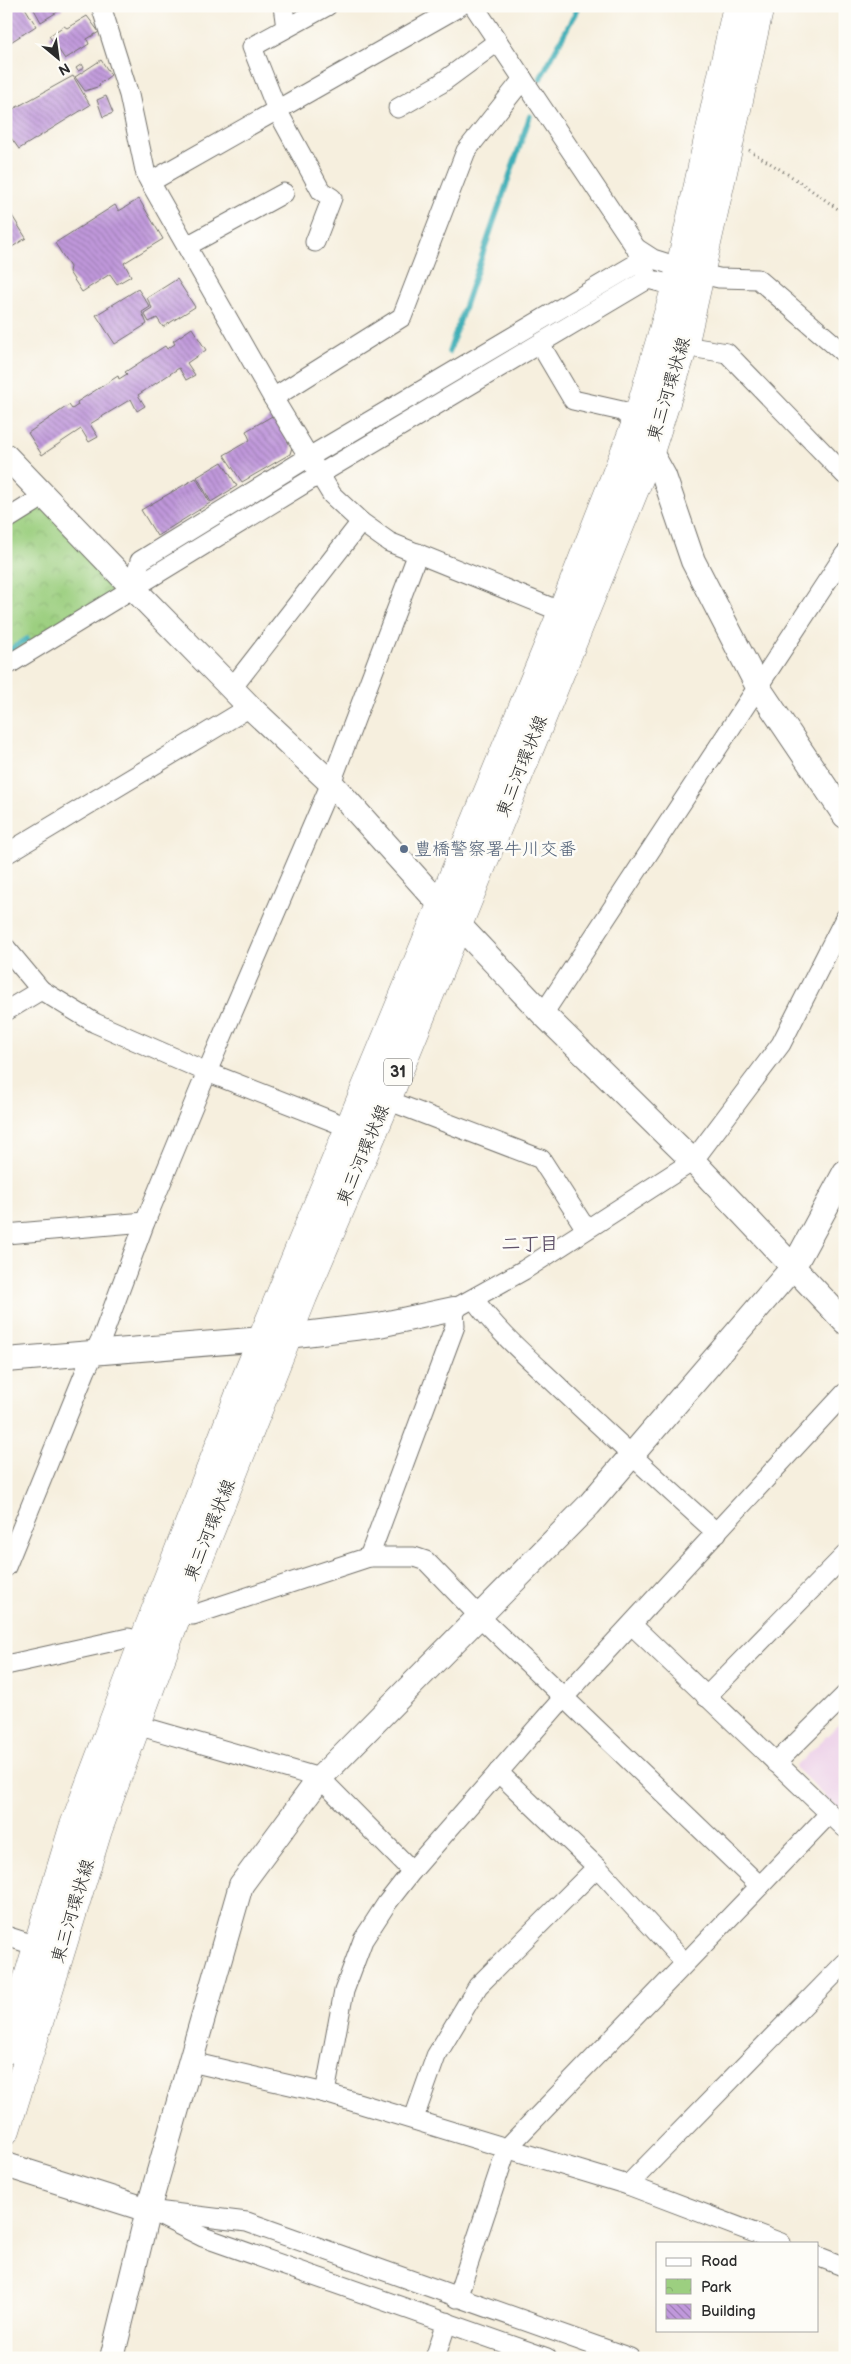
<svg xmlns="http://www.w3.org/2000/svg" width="851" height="2364" font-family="'Balsamiq Sans','Klee One',sans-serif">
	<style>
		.built { fill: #edd1e9 }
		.park { fill: url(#park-crowns); stroke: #647d56 }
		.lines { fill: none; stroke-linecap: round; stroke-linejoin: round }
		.stream { stroke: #3fafb7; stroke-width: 5.5 }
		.building { fill: url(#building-back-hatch) }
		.minor-casing { stroke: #72706a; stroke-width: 21 }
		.tertiary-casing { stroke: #72706a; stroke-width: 26 }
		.primary-casing { stroke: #72706a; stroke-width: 29 }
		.path { stroke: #72706a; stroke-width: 3; stroke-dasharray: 1 4; stroke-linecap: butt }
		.minor { stroke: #fff; stroke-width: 19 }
		.tertiary { stroke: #fff; stroke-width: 24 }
		.primary { stroke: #fff; stroke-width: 28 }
		.service-dot { fill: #5c6f8a; stroke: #fdfcf7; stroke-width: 2 }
		.labels { text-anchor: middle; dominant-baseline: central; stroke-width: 5; stroke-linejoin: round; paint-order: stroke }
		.shield { fill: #fdfcf7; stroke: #6a6a68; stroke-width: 1 }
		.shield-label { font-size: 16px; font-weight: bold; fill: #2b2b2b }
		.street-label { font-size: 18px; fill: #2b2b2b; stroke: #fdfcf7 }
		.service-label { font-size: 18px; fill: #4e5e75; stroke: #fdfcf7; text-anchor: start }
		.neighbourhood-label { font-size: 19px; font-weight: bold; fill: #5f5169; stroke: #fdfcf7 }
	</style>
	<defs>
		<pattern id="park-crowns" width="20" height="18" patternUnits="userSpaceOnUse" patternTransform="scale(1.25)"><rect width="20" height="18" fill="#9ccf80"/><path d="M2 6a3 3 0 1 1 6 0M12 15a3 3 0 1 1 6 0" fill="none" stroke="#87b26f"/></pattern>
		<pattern id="building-back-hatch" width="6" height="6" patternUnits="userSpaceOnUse" patternTransform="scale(1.25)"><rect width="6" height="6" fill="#c098db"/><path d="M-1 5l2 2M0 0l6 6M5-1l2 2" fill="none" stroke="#9c7cb2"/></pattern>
	</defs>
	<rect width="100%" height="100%" fill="#fdfcf7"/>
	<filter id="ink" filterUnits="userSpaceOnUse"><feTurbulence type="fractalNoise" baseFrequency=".02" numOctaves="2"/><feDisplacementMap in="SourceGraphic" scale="10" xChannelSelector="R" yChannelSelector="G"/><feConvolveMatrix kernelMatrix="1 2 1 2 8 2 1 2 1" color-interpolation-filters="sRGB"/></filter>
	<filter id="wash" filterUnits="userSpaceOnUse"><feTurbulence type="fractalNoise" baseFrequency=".0096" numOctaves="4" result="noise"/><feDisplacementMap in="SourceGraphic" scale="20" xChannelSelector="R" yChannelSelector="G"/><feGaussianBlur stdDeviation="1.12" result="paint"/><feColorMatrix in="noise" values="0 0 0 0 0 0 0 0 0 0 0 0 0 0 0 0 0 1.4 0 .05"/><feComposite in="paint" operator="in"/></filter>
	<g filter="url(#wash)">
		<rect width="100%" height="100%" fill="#f6efde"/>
		<path class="built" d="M845 1718V1815L795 1767Z"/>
		<path class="park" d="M46 495 133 588 6 666V520Z"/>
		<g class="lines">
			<g class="stream">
				<path d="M540 79 579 6"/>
				<path d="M449 352 530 116"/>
				<path d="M6 652 27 639"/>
			</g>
		</g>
		<g id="blocks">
			<g class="building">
				<path d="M6 6H24L36 26 6 45Z"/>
				<path d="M32 6H61L62 9 41 22Z"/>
				<path d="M87 16 99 32 87 39 89 44 65 59 49 36 64 26 67 28Z"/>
				<path d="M101 60 111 75 99 84 100 86 85 91 75 77Z"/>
				<path d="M82 64 84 68 78 71 76 68Z"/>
				<path d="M73 76 90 105 19 149 6 131V113Z"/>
				<path d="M106 96 113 113 103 117 97 100Z"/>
				<path d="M139 199 163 239 124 263 131 276 117 284 110 274 82 292 69 272 70 267 55 243 115 205 119 211Z"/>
				<path d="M6 206 26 238 6 251Z"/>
				<path d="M177 279 195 307 163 327 157 318 149 322 144 313 152 308 147 298Z"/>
				<path d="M138 289 150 307 142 312 147 324 115 344 96 315Z"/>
				<path d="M192 328 206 350 187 363 195 375 186 380 179 368 138 395 145 406 137 411 131 399 90 424 98 437 89 442 81 429 42 455 28 433 69 405 72 409 78 405 77 402 118 376 119 379 127 374 125 372 165 346 167 349 175 344 173 341Z"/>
				<path d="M274 415 292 447 290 454 242 482 224 455 250 440 246 431Z"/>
				<path d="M222 462 237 486 211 502 197 477Z"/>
				<path d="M196 478 210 503 157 536 141 510Z"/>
			</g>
		</g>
	</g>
	<g filter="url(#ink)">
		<use href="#blocks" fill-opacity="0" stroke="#72706a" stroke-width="1"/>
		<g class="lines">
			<g class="minor-casing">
				<g id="minor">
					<path d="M101 6 129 95 146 175 273 398 332 495 361 522 389 542 572 616"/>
					<path d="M283 6 286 28"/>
					<path d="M474 6 636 248 648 279 676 286 687 281"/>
					<path d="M398 108 440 84 497 42"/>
					<path d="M150 182 277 110 252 47 327 6"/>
					<path d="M315 242 332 198 321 191 277 110 460 6"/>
					<path d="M187 246 284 193"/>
					<path d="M636 248 653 259 701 274 719 278 758 279 845 354"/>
					<path d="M540 344 573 400 622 411 636 423"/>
					<path d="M684 346 727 353 845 475"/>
					<path d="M273 398 402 317 466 151 523 79"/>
					<path d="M6 520 46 495"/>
					<path d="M133 588 140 561 309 457 641 261"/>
					<path d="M6 666 320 474 648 279"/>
					<path d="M232 688 361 522"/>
					<path d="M6 854 250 707"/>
					<path d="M6 948 41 990 95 1023 207 1072 350 1128"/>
					<path d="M6 1011 41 990"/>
					<path d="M543 1014 845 554"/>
					<path d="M387 1100 541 1159 586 1229"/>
					<path d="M6 1234 145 1222"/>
					<path d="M474 1299C498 1333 532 1361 562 1390 613 1438 664 1486 717 1533"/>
					<path d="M369 1557 455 1326 454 1309 524 1270 693 1161 781 1044 845 918"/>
					<path d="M6 1567 86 1370 103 1335 145 1222 207 1072 331 783 418 553"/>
					<path d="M179 1610 193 1615 369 1557H414L426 1561 480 1617 760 1886 507 2148 457 2298"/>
					<path d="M632 1625 845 1828"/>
					<path d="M6 1665 128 1638 143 1642"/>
					<path d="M706 1697 845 1555"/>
					<path d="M137 1725 320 1778 412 1871"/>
					<path d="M776 1763 845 1695"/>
					<path d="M498 1772 597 1867 684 1962"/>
					<path d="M760 1886 829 1814"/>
					<path d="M6 1936 37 1946"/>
					<path d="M191 2062 325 2093"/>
					<path d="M414 2118 436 2056 478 1986 597 1867"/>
					<path d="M628 2185 845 1963"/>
					<path d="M148 2210 247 2222 630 2358"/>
					<path d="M161 2216 203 2237 547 2358"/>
					<path d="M781 2243 628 2185 325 2093 344 1991 363 1940 387 1903 412 1871 564 1697 845 1393"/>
					<path d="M817 2256 845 2267"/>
					<path d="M435 2358 447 2322"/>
				</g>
			</g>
			<g class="tertiary-casing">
				<g id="tertiary">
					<path d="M644 440 664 476 693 561 758 687 845 816"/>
					<path d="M6 456 133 588 250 707 331 783 457 923 543 1014 693 1161 845 1322"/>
					<path d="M6 1360 263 1339 379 1325 454 1309"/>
					<path d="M6 2165 148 2210"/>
					<path d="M112 2358 148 2210 241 1885 320 1778 589 1505 794 1266 845 1172"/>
				</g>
			</g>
			<g class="primary-casing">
				<g id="primary">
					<path d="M6 2050 73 1828 143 1642 245 1380 562 612 636 423 676 286 737 6"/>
					<path d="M6 2130 98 1830 179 1610 303 1297 387 1100 650 452 684 346 760 6"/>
				</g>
			</g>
			<path class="path" d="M749 150 797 180 845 214"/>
			<use href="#minor" class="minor"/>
			<use href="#tertiary" class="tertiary"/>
			<use href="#primary" class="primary"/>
		</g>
	</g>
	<circle class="service-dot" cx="404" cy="849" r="5"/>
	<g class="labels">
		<rect class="shield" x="384" y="1058.5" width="28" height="27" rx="4"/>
		<g class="shield-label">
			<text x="398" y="1072">31</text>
		</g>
		<g class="street-label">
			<text transform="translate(669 389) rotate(-73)">東三河環状線</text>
			<text transform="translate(522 766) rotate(-68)">東三河環状線</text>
			<text transform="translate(363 1155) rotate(-67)">東三河環状線</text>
			<text transform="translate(210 1530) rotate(-68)">東三河環状線</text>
			<text transform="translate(73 1911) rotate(-73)">東三河環状線</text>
		</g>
		<g class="service-label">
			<text x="414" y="849">豊橋警察署牛川交番</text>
		</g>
		<g class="neighbourhood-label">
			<text x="530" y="1244">二丁目</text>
		</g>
	</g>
	<rect width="851" height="2364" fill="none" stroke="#fdfcf7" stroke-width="25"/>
	<rect x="656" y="2242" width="162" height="90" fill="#fdfcf7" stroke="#a9a8a5"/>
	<rect x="666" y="2258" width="25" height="8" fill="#ffffff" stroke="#a9a8a5"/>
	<text x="701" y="2266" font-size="15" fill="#2b2b2b">Road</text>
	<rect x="666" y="2279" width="25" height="15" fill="url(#park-crowns)" stroke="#a9a8a5"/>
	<text x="701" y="2292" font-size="15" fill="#2b2b2b">Park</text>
	<rect x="666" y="2304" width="25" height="15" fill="url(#building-back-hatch)" stroke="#a9a8a5"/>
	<text x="701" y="2316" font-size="15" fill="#2b2b2b">Building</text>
	<g transform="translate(58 58) rotate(151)" stroke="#fdfcf7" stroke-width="4" paint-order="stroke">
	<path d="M0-4L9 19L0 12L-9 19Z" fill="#2b2b2b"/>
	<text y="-8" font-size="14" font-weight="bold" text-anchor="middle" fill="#2b2b2b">N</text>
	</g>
</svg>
